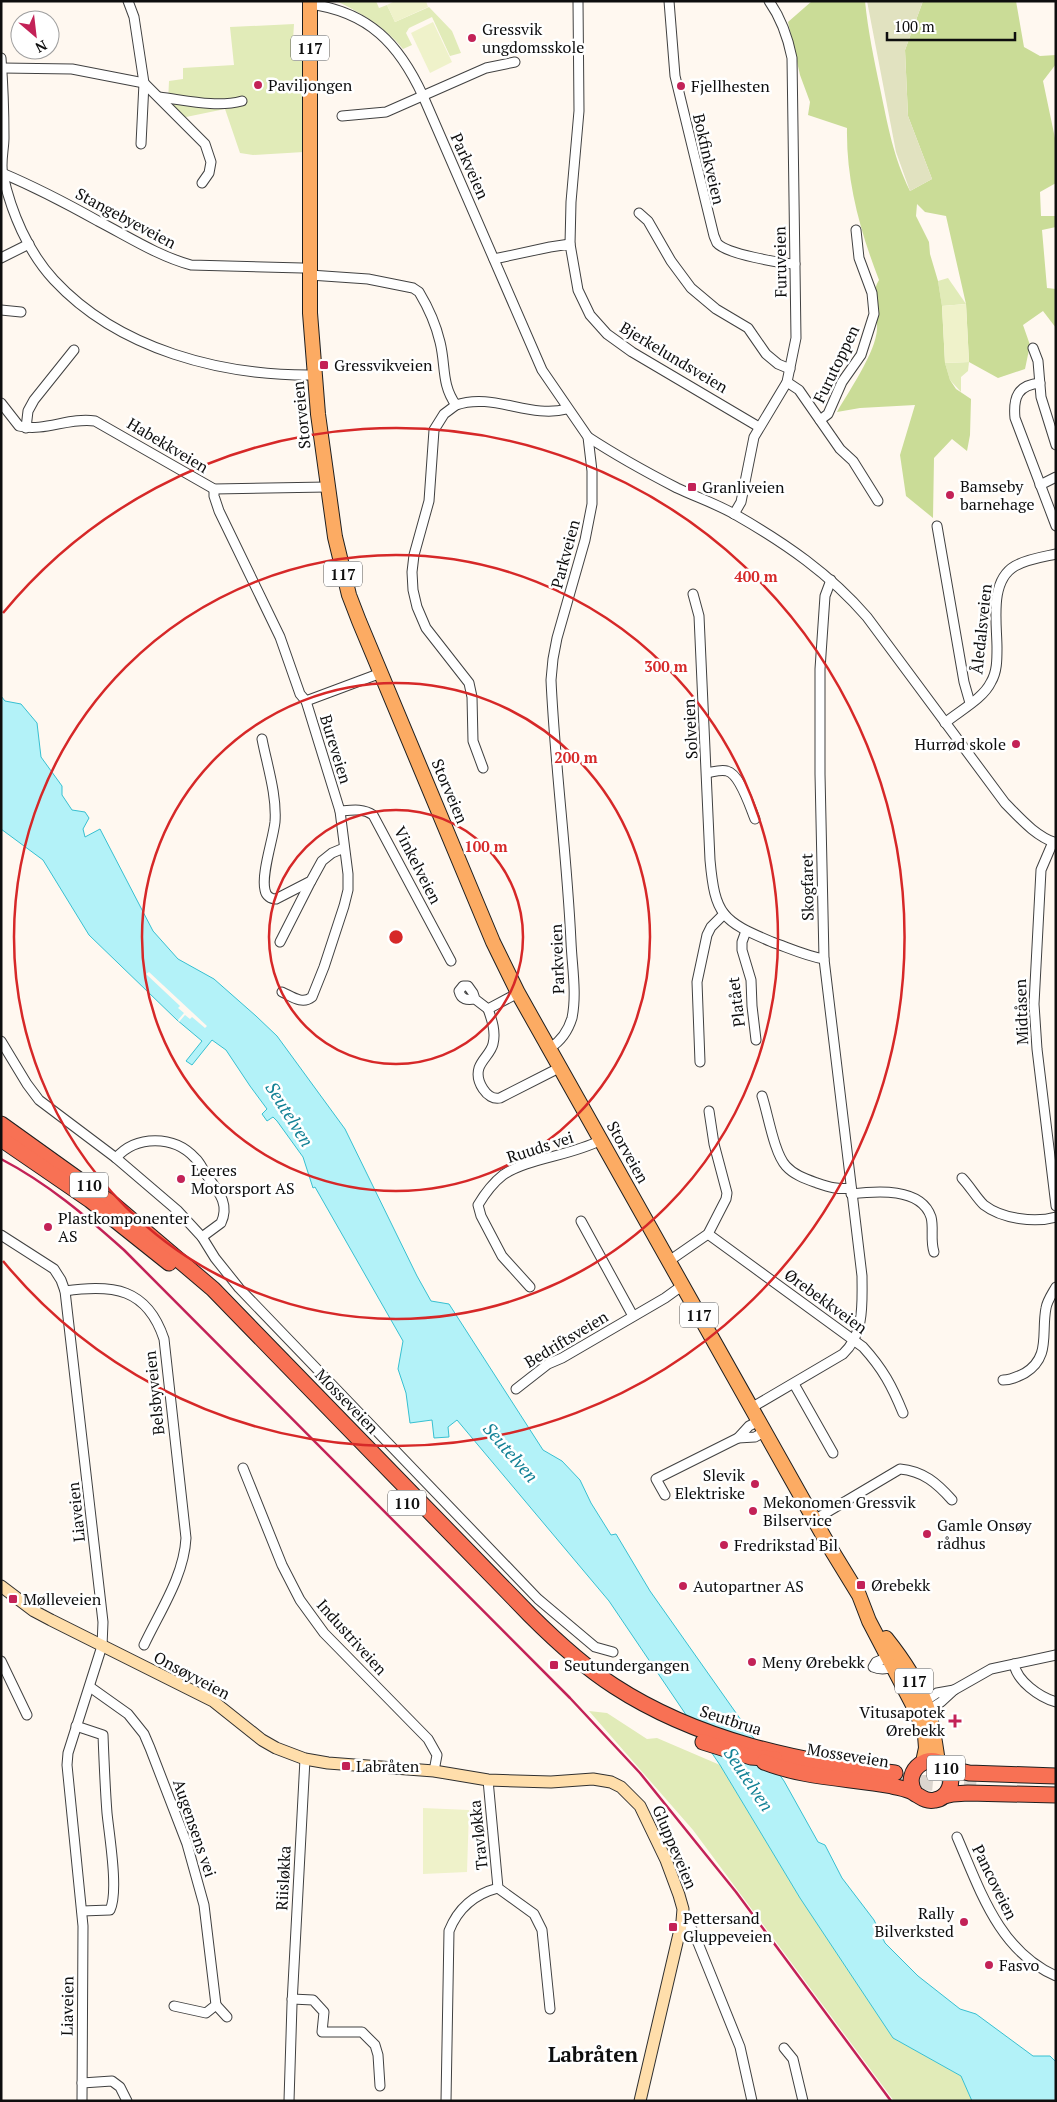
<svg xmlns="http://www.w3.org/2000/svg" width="1057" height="2102" font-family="'PT Serif',serif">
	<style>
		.green { fill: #e1ebb8 }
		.forest { fill: #cadc97 }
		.cemetery { fill: #e1e2c0 }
		.pitch { fill: #eff2ca }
		.water { fill: #b3f2f8; stroke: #37c0d1 }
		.pier { fill: #fff8f0 }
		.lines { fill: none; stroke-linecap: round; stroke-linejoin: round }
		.highway-tunnel { stroke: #dbd5ce; stroke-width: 15; stroke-dasharray: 15 8; stroke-linecap: butt }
		.street-casing { stroke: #414141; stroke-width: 11 }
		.secondary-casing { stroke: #303030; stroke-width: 13 }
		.primary-casing { stroke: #1f1f1f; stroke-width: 16 }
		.highway-casing { stroke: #1f1f1f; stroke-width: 17 }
		.street { stroke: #fff; stroke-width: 9 }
		.secondary { stroke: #ffdeab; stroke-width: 11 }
		.primary { stroke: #fcab63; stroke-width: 14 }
		.highway { stroke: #f87154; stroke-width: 15 }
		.rail { stroke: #c32257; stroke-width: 2.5 }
		.ring { fill: none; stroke: #d62828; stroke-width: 2.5 }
		.poi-dot { fill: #c32257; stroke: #fff; stroke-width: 2 }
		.labels { text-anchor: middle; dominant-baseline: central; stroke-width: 5; stroke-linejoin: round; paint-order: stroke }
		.shield { fill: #fff; stroke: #565656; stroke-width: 1 }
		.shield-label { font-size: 15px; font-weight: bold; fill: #0e0e0e }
		.poi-label { font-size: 16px; fill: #0e0e0e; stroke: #fff; text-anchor: start }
		.street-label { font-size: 16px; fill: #0e0e0e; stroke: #fff }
		.water-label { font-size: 18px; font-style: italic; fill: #138296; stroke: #fff }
		.district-label { font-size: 21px; font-weight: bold; fill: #0e0e0e; stroke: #fff }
		.centre { fill: #d62828; stroke: #fff; stroke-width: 2.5 }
		.ring-label { font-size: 15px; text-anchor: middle; font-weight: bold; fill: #d62828; stroke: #fff; stroke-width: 5; stroke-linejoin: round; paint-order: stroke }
	</style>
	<rect width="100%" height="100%" fill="#fff8f0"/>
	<g class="green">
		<path d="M336 1H376L379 8 387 5 395 22 429 7 452 31 461 53 450 56 432 17 409 28 406 33 412 45 403 49C385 27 362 13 336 1Z"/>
		<path d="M294 24 293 40 305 54 304 152 253 155 240 153 225 109 186 117 182 116 168 102 169 81 183 79V68L234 65 230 27Z"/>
		<path d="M948 278 966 304 942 306 938 281Z"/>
		<path d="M969 362 968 371 961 377V392L950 380 945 363Z"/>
		<path d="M589 1711 607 1713 647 1739 657 1738 720 1765 800 1898 893 2038 961 2076 972 2101H894L693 1830Z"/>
	</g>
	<path class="forest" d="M812 1H865C868 31 874 59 880 88 888 126 893 156 910 191L932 179 908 116 905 50 923 1H1016L1024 47 1040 56 1056 55V64L1043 81 1056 143V183L1040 192 1041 216H1056V227L1042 230 1047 288 1056 289V328L1043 311 1023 325 1030 345 1025 369 998 378 969 362 966 304 946 216 925 212 917 204 916 216 929 242 930 254 938 281 942 306 945 363 950 380 956 389 971 399 970 435 967 451 952 439 934 458 933 518 906 496 900 455 915 405 860 408 837 412C849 391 876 352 877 329 878 313 870 293 879 280 860 231 846 180 847 128L808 115 810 102 800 75 788 22Z"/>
	<path class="cemetery" d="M867 1H923L905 50 908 116 932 179 910 191 896 152Z"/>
	<g class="pitch">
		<path d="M395 1H426L428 7 395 22 387 5Z"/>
		<path d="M433 22 452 62 430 73 411 33Z"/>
		<path d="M966 304 969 362 945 363 942 306Z"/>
		<path d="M423 1808 469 1810 467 1872 423 1874Z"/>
	</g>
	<path class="water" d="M1 696 5 701 21 704 37 723 41 757 62 786V795L72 810 85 812 89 818 83 829 85 837 100 829 153 931 178 959 214 979 256 1016 277 1036 345 1129 417 1276 431 1301 449 1304 543 1450 562 1461 580 1480 591 1503 611 1535 616 1534 650 1591 784 1781 818 1842 825 1845 842 1878 874 1920 885 1943 918 1976 960 2009 976 2014 1033 2056H1050L1056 2062V2101H972L961 2076 893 2038 800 1898 720 1765 609 1601 457 1420 448 1427 449 1437 434 1438 432 1420 410 1423 406 1393 398 1369 403 1341 315 1187 313 1188 303 1157 277 1121 273 1117 267 1121 262 1114 267 1109 250 1086 226 1050 212 1040 192 1065 186 1061 202 1041 177 1020 89 935 43 860 1 829Z"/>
	<path class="pier" d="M149 972 207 1026 205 1028 192 1017 190 1019 185 1015 179 1022 178 1020 184 1013 178 1008 180 1006 146 974Z"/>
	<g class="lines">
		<path class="highway-tunnel" d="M895 1780 976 1787"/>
		<g class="street-casing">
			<g id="street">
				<path d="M128 1 134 17 144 83 141 144"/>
				<path d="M669 1 675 76 714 236C715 238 716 241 717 243 726 254 780 263 795 264"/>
				<path d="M310 4C369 12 399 44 423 96L542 370 588 437 592 471V504L585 540 557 638 553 659 551 680C555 767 567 855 571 942 572 966 577 994 572 1018 568 1031 561 1041 550 1048"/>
				<path d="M1 58C3 84 4 111 4 138 4 149 0 164 3 175 11 212 28 252 54 280 119 350 222 376 314 375"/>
				<path d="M2 68 72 69 144 83 205 144 211 162 209 173 202 183"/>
				<path d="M159 97C185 100 216 108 242 101"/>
				<path d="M342 116 386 112 486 68 515 62"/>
				<path d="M2 173C35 187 66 203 98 221 129 237 158 256 191 265L302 268"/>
				<path d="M639 213 648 221 671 261 691 288 716 309 748 328 766 354 778 364 790 369"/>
				<path d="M570 244 571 202 579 111 578 1"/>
				<path d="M1 258 29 244"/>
				<path d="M494 259 550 247 570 244 578 290 590 315 607 334 632 352 759 427"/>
				<path d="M310 275 368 279 413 288 419 292C428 307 436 325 440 342 446 366 441 384 456 405 493 392 530 419 567 409"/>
				<path d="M1 310 21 312"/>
				<path d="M1033 348 1038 361 1041 397 1056 445"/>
				<path d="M787 382 799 390 840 449 853 461 878 501"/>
				<path d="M1040 383C1018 385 1013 397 1015 418L1056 526"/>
				<path d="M1 403 19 426C45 432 69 417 95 421L214 489 327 487"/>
				<path d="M456 405 444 414 434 430 429 501 414 555 412 572 413 590 417 607 426 628 469 683 472 697 473 741 483 768"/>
				<path d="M820 420 828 414 842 382 861 355 874 314 872 293 859 258 856 230"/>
				<path d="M26 428 28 411 34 400 74 350"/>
				<path d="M588 437C617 456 646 472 677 488 696 497 717 504 736 515 785 543 830 574 867 617L1005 803C1020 818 1035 836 1056 843"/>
				<path d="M1040 485 1056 477"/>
				<path d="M214 489V496L219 511 280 637 300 694 306 701 340 811 348 874V890L344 906 324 967 312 997C302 1005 291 996 282 992"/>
				<path d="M734 514 741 502 754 437 787 382 796 338 792 58C788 38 781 18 769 1"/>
				<path d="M937 526 964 682 970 703"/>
				<path d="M693 594 699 616 710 860C715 915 722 921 772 942 789 948 806 956 824 959"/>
				<path d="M306 701 381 673"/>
				<path d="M945 723C959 711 983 699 991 682 997 672 997 660 997 648 997 623 989 581 1015 566 1027 559 1042 557 1056 554"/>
				<path d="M262 739C267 765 277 795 275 822 273 840 261 874 265 890 266 896 271 899 276 899L311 881 322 861 332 853 344 848"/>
				<path d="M707 773C713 772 721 769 727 771 740 774 750 807 755 819"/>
				<path d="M340 811C352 810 363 808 373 815L451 961"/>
				<path d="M1053 842 1041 870 1034 1004 1037 1049 1056 1206"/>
				<path d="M746 931 742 942V950L751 980 752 1006 756 1040"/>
				<path d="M280 942 311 881"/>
				<path d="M475 999C467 1000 461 1000 459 991L463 986H468L473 993 475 999 488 1009 518 993"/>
				<path d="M488 1009C492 1020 496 1032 493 1044 491 1053 482 1059 479 1068 475 1081 487 1101 500 1098L553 1071"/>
				<path d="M1 1041 27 1084 39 1100 116 1158 178 1211 202 1237 215 1258 239 1288 538 1599 595 1647 613 1652"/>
				<path d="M700 1062 697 982 707 935 711 927 724 914"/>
				<path d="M762 1096C768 1114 774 1153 786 1166 794 1175 806 1179 817 1183 829 1187 838 1190 851 1188"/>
				<path d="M116 1158C136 1135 174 1135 195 1158 201 1163 203 1171 208 1177 218 1191 230 1204 221 1223L202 1237"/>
				<path d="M962 1178C969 1185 978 1200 984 1205 1002 1219 1035 1223 1056 1217"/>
				<path d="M851 1194C876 1191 921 1187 931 1217 934 1228 930 1240 934 1252"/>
				<path d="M581 1221 633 1316"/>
				<path d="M708 1234 863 1347C883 1369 892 1386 903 1413"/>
				<path d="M1 1235 54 1269 61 1280 65 1291 103 1622 102 1646 68 1753 67 1765 83 1926 82 2101"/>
				<path d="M669 1261 708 1234 726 1199 727 1193 714 1144 709 1111"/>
				<path d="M530 1287 502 1256 481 1216 478 1205C484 1195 494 1182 503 1175 528 1158 571 1156 601 1140"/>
				<path d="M65 1291C113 1284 147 1288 164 1339L186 1538C184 1576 160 1611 144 1645"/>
				<path d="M1003 1380C1011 1380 1017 1377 1025 1373 1051 1357 1041 1333 1046 1308 1047 1301 1052 1294 1056 1287"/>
				<path d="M794 1384 833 1453"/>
				<path d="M516 1389 548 1364 562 1358 665 1298 683 1285"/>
				<path d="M751 1408 843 1354C865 1333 862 1303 862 1276L824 959 820 774V669L825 596 831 580"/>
				<path d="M738 1438 755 1437 764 1432"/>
				<path d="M243 1468 282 1565 300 1600 324 1633 428 1739 437 1755 434 1771"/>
				<path d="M665 1495 656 1479 738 1438 749 1426 759 1421"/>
				<path d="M814 1520 900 1469C923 1471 937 1483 952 1500"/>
				<path d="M891 1656 876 1662 873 1667C880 1670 890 1670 895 1664"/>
				<path d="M1 1661 27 1715"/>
				<path d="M1014 1664C1017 1681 1039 1697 1056 1702"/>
				<path d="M90 1687 128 1714 144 1734 150 1748 187 1844 204 1905 216 2005 206 2013 174 2006"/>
				<path d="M922 1703 937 1693 954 1690"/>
				<path d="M924 1710H928L941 1702 954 1690 991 1669 1056 1655"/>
				<path d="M76 1726 103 1735C104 1761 105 1787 107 1813 109 1834 119 1892 110 1910L82 1911"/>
				<path d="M488 1780 498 1888 534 1914 542 1930 550 2009"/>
				<path d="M957 1837C980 1890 999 1951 1056 1976"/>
				<path d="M682 1921 691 1927 696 1938 740 2047 752 2101"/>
				<path d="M292 1999 313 2000 324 2012 322 2032H362L375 2045 378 2055 380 2086"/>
				<path d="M216 2005 227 2017"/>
				<path d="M784 2048 793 2059 803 2101"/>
				<path d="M82 2083 112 2081 120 2087 127 2101"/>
				<path d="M289 2101 292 2004 305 1759"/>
				<path d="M446 2101 449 1931C458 1908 475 1894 498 1888"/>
			</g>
		</g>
		<g class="secondary-casing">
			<path id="secondary" d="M1 1586 34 1611 51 1620 213 1701 262 1740 276 1748 305 1759 328 1763 434 1771 488 1780 551 1782 593 1779 611 1782 621 1787 640 1806 666 1860 679 1895 683 1909 682 1921 640 2101"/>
		</g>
		<g class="primary-casing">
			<g id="primary">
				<path d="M310 1V313L318 414 335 537 349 595 359 621 493 942 518 993 829 1546 859 1595 869 1621 916 1711 925 1735 926 1748 923 1762"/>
				<path d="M886 1638C902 1658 917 1680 926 1704 933 1723 935 1743 938 1762"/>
			</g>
		</g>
		<g class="highway-casing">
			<g id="highway">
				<path d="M1 1124 114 1205 213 1289 530 1615C556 1641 583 1666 614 1686 697 1740 798 1762 895 1773"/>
				<path d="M1 1139 90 1200 169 1263"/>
				<path d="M703 1742 751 1757 775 1759"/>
				<path d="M764 1762C804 1778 850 1778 892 1786 899 1788 908 1789 914 1793 921 1797 926 1802 935 1800 948 1798 955 1782 948 1770 933 1747 900 1770 915 1793"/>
				<path d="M947 1768 969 1773 1056 1776"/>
				<path d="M944 1796 953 1794 968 1793 1056 1795"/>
			</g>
		</g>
		<use href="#street" class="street"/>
		<use href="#secondary" class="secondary"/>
		<use href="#primary" class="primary"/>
		<use href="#highway" class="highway"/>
		<path class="rail" d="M1 1159C47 1183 86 1216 124 1250L570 1698 640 1773 736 1892 891 2101"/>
	</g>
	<g class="ring">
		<circle cx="396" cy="937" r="127"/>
		<circle cx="396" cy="937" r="254"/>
		<circle cx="396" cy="937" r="382"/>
		<path d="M3 613A509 509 0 1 1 3 1261"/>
	</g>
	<g class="poi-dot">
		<circle cx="472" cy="38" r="5"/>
		<circle cx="258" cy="85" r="5"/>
		<circle cx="681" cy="86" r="5"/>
		<rect x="319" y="360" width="10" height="10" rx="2.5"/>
		<rect x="687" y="482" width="10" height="10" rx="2.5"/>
		<circle cx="950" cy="495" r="5"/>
		<circle cx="1016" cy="744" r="5"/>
		<circle cx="181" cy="1179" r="5"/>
		<circle cx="48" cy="1227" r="5"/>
		<circle cx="755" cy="1484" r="5"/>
		<circle cx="753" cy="1511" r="5"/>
		<circle cx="927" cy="1534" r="5"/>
		<circle cx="724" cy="1545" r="5"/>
		<rect x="856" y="1580" width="10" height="10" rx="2.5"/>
		<circle cx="683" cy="1586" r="5"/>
		<rect x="8" y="1594" width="10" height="10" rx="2.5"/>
		<circle cx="752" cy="1662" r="5"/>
		<rect x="549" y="1660" width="10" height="10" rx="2.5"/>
		<path d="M952.5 1713.5h5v5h5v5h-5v5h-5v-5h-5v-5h5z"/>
		<rect x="341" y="1761" width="10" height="10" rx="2.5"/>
		<circle cx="964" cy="1922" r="5"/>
		<rect x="668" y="1922" width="10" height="10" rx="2.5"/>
		<circle cx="989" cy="1965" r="5"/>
	</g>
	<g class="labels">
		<g class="shield">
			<rect x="291" y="35.5" width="38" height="25" rx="4"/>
			<rect x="324" y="561.5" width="38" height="25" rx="4"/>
			<rect x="70" y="1172.5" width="38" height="25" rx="4"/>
			<rect x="680" y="1302.5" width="38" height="25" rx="4"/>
			<rect x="388" y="1490.5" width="38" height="25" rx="4"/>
			<rect x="895" y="1668.5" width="38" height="25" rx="4"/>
			<rect x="927" y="1755.5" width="38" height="25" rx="4"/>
		</g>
		<g class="shield-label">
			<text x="310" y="48">117</text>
			<text x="343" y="574">117</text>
			<text x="89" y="1185">110</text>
			<text x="699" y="1315">117</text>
			<text x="407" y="1503">110</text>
			<text x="914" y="1681">117</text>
			<text x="946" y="1768">110</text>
		</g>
		<g class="poi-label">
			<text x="482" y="29">Gressvik<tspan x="482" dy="18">ungdomsskole</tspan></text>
			<text x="268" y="85">Paviljongen</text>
			<text x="691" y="86">Fjellhesten</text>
			<text x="334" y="365">Gressvikveien</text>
			<text x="960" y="486">Bamseby<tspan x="960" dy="18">barnehage</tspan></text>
			<text x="702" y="487">Granliveien</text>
			<text x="1006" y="744" text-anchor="end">Hurrød skole</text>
			<text x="191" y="1170">Leeres<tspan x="191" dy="18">Motorsport AS</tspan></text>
			<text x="58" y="1218">Plastkomponenter<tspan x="58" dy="18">AS</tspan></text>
			<text x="745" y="1475" text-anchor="end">Slevik<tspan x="745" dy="18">Elektriske</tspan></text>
			<text x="763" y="1502">Mekonomen Gressvik<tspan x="763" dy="18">Bilservice</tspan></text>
			<text x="937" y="1525">Gamle Onsøy<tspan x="937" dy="18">rådhus</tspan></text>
			<text x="734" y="1545">Fredrikstad Bil</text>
			<text x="871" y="1585">Ørebekk</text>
			<text x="693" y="1586">Autopartner AS</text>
			<text x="23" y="1599">Mølleveien</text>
			<text x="762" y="1662">Meny Ørebekk</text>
			<text x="564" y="1665">Seutundergangen</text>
			<text x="945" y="1712" text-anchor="end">Vitusapotek<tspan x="945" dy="18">Ørebekk</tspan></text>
			<text x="356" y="1766">Labråten</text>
			<text x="954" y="1913" text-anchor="end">Rally<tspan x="954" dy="18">Bilverksted</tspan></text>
			<text x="683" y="1918">Pettersand<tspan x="683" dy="18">Gluppeveien</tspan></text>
			<text x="999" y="1965">Fasvo</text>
		</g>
		<g class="street-label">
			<text transform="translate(709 159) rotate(77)">Bokfinkveien</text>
			<text transform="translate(470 166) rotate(66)">Parkveien</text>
			<text transform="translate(126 218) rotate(28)">Stangebyeveien</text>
			<text transform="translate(780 262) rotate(-91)">Furuveien</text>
			<text transform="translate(674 357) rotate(31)">Bjerkelundsveien</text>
			<text transform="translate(836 364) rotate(-64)">Furutoppen</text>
			<text transform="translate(301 415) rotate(-96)">Storveien</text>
			<text transform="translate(168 445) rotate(31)">Habekkveien</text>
			<text transform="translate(565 554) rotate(-75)">Parkveien</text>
			<text transform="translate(981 629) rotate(-84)">Åledalsveien</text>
			<text transform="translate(690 729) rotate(-93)">Solveien</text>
			<text transform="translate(336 749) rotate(73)">Bureveien</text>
			<text transform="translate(450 791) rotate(67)">Storveien</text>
			<text transform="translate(418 865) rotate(63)">Vinkelveien</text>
			<text transform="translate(807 887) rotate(-91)">Skogfaret</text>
			<text transform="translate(557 959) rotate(-92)">Parkveien</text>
			<text transform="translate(736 1002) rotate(-97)">Platået</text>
			<text transform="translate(1021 1012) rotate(-92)">Midtåsen</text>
			<text transform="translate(540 1147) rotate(-18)">Ruuds vei</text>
			<text transform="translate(628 1152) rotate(61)">Storveien</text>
			<text transform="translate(826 1301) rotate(36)">Ørebekkveien</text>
			<text transform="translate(566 1339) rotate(-31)">Bedriftsveien</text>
			<text transform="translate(154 1393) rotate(-96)">Belsbyveien</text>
			<text transform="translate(347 1401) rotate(46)">Mosseveien</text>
			<text transform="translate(76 1512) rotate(-96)">Liaveien</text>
			<text transform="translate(352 1637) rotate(48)">Industriveien</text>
			<text transform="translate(192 1675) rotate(28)">Onsøyveien</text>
			<text transform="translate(731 1720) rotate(18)">Seutbrua</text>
			<text transform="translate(848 1755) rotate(9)">Mosseveien</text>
			<text transform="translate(195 1828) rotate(71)">Augensens vei</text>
			<text transform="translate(478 1835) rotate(-96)">Travløkka</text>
			<text transform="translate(675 1847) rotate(67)">Gluppeveien</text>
			<text transform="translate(283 1878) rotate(-87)">Riisløkka</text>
			<text transform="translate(995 1882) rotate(64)">Pancoveien</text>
			<text transform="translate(67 2006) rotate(-89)">Liaveien</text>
		</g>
		<g class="water-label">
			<text transform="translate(290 1114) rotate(58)">Seutelven</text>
			<text transform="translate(511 1452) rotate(49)">Seutelven</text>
			<text transform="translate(749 1779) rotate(56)">Seutelven</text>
		</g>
		<g class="district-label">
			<text x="593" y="2054">Labråten</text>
		</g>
	</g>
	<circle cx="396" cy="937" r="8" class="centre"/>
	<g class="ring-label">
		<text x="756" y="582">400 m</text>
		<text x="666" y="672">300 m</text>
		<text x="576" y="763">200 m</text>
		<text x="486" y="852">100 m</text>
	</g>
	<rect width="1057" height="2102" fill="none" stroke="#0e0e0e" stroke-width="5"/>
	<g transform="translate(35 35) rotate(152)"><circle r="24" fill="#ffffff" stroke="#9f9f9f"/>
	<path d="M0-4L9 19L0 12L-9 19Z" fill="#c32257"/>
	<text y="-8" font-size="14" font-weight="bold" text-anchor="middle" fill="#0e0e0e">N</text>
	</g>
	<path d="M887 32v8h128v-8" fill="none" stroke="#0e0e0e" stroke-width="2.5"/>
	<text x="894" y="32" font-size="15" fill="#0e0e0e" stroke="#ffffff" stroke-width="4" paint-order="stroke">100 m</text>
</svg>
